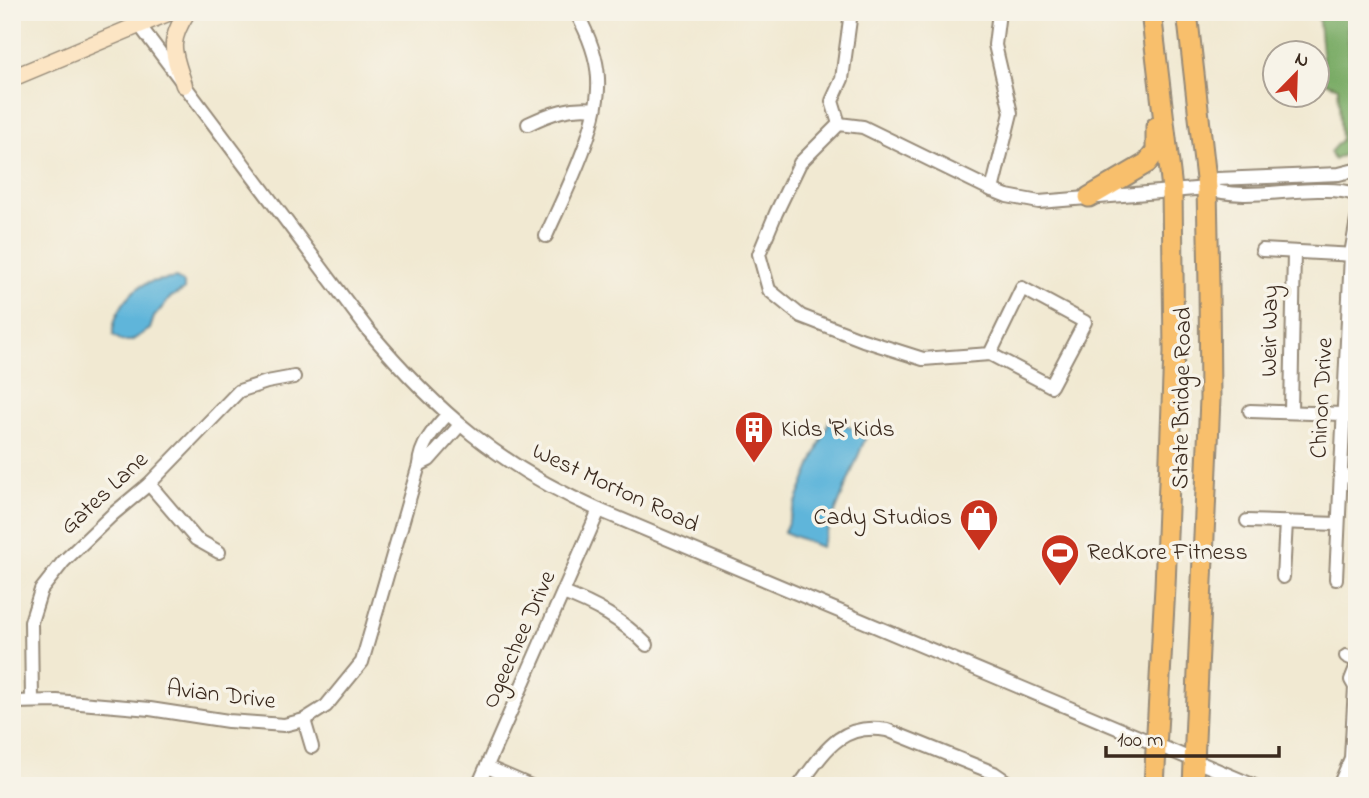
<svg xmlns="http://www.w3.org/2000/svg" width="1369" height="798" font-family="'Indie Flower',sans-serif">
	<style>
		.forest { fill: #7aac66; stroke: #5a6b42; stroke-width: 2 }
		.water { fill: #5eb5da; stroke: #4c707c; stroke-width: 2 }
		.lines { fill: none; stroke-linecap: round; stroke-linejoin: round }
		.minor-casing { stroke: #968a78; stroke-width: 16 }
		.secondary-casing { stroke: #968a78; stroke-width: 19 }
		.trunk-casing { stroke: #968a78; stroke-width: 23 }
		.minor { stroke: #fff; stroke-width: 12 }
		.secondary { stroke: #fce5c4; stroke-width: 16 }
		.trunk { stroke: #f8bf6c; stroke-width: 19 }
		.labels { text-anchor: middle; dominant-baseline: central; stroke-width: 7; stroke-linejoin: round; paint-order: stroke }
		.street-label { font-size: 24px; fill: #3b2a1e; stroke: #f7f3e8 }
		.poi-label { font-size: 24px; fill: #3b2a1e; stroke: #f7f3e8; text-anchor: start }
	</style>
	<rect width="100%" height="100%" fill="#f7f3e8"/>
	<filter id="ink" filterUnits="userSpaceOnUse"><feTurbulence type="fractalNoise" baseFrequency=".0143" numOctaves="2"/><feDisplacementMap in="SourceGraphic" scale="14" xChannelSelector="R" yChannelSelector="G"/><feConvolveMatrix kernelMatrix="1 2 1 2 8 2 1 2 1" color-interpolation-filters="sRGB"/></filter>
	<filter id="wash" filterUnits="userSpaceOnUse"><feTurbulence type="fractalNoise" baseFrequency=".00686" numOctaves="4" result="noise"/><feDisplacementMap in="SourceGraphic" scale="28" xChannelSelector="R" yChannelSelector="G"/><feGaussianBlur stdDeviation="1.57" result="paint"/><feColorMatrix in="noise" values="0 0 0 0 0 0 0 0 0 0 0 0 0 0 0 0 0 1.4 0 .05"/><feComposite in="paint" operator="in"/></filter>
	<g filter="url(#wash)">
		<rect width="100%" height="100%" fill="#f1e9d2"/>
		<path class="forest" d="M1318 12H1346L1357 148 1334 160 1330 152 1341 140 1338 87 1325 82Z"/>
		<g class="water">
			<path d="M176 278 184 283V290L171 297 154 317 150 329 131 341H122L113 335C112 316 129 289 148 283 157 280 167 280 176 278Z"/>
			<path d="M830 419 867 434 821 547 784 532Z"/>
		</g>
	</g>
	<g filter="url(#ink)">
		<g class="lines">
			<g class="minor-casing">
				<g id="minor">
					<path d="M140 26 368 330C437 412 500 466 599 510L1255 786"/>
					<path d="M528 124C551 113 570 106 595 109"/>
					<path d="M839 124 832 101 842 79 851 12"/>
					<path d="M1207 188 1217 179 1339 174 1355 170"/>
					<path d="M992 190 1011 113 995 45 999 12"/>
					<path d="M546 236C565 193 601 125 598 78 597 56 587 32 576 12"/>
					<path d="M1262 250 1356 255"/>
					<path d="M990 354 1022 288 1085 322 1051 386 990 354 923 359 863 340 801 316 769 290 759 254 776 213 800 163 839 124 863 127 992 190 1007 196 1039 202 1207 188C1237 200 1285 190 1318 190 1330 190 1340 189 1351 193"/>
					<path d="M1250 411 1343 414"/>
					<path d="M1291 411 1294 252"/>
					<path d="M419 465 429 460 460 425"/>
					<path d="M1340 475 1357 478"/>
					<path d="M149 484 196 539 219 552"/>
					<path d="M1247 521 1338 524"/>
					<path d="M1283 577 1286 522"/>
					<path d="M1336 579 1351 254 1357 220"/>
					<path d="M563 593C596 605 622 620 647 645"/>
					<path d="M1346 656 1357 661"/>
					<path d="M32 701 31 622 41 590 63 562 113 514 149 484 239 391 267 382 294 377"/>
					<path d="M12 702 57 701 150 709 228 721 284 725 304 720 326 706 362 662 419 465C420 445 434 429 447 415"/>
					<path d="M304 720 312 747"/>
					<path d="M487 767 531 786"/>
					<path d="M478 786 599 510"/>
					<path d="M799 786C824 752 840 722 887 730L994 773 1013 786"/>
					<path d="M1339 786 1351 758 1355 687 1351 680 1357 665"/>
				</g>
			</g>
			<g class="secondary-casing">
				<g id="secondary">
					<path d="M12 78 170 12"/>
					<path d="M184 85C173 51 167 44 187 12"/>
				</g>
			</g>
			<g class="trunk-casing">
				<g id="trunk">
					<path d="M1151 12 1172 189 1174 352 1165 587 1154 786"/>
					<path d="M1187 12 1207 188 1209 286 1210 399 1193 786"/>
					<path d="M1089 197 1147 163 1156 151V127"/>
				</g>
			</g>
			<use href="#minor" class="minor"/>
			<use href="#secondary" class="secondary"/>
			<use href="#trunk" class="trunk"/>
		</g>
	</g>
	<defs>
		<g id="building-pin" transform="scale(2.0125)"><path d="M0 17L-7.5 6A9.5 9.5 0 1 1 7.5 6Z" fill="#c8321e" stroke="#f7f3e8"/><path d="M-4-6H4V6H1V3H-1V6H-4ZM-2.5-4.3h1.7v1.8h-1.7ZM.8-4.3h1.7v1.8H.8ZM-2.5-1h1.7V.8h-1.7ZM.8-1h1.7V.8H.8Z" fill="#fff"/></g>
		<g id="shop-pin" transform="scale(2.0125)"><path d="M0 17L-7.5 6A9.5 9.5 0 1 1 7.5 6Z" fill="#c8321e" stroke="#f7f3e8"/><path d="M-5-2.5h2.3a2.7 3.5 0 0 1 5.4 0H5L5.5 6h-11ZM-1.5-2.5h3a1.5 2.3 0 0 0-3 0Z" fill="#fff"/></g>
		<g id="stadium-pin" transform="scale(2.0125)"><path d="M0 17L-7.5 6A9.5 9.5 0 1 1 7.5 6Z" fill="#c8321e" stroke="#f7f3e8"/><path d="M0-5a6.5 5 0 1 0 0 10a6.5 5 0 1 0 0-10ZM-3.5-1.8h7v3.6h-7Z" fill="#fff"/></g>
	</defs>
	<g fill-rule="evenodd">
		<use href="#building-pin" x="754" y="430"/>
		<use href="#shop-pin" x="979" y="518"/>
		<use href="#stadium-pin" x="1060" y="553"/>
	</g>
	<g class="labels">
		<g class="street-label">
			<text transform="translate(1271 331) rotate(-89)">Weir Way</text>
			<text transform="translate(1183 398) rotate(-89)">State Bridge Road</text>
			<text transform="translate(1323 398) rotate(-87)">Chinon Drive</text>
			<text transform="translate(615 489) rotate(25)">West Morton Road</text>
			<text transform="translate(105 494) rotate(-43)">Gates Lane</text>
			<text transform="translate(520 640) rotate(-66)">Ogeechee Drive</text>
			<text transform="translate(221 696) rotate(7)">Avian Drive</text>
		</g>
		<g class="poi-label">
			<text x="781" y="430">Kids 'R' Kids</text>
			<text x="952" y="518" text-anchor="end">Cady Studios</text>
			<text x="1087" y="553">RedKore Fitness</text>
		</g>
	</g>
	<rect width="1369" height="798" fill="none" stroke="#f7f3e8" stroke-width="42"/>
	<g transform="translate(1296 74) rotate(23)"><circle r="33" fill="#f7f3e8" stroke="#aca397" stroke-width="2"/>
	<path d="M0-5L12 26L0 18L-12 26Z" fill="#c8321e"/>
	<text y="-10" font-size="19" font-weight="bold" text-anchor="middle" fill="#3b2a1e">N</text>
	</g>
	<path d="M1106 746v10h173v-10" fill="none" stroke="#3b2a1e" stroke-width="3.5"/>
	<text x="1117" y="746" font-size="21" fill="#3b2a1e" stroke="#f7f3e8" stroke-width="5" paint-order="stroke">100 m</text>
</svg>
